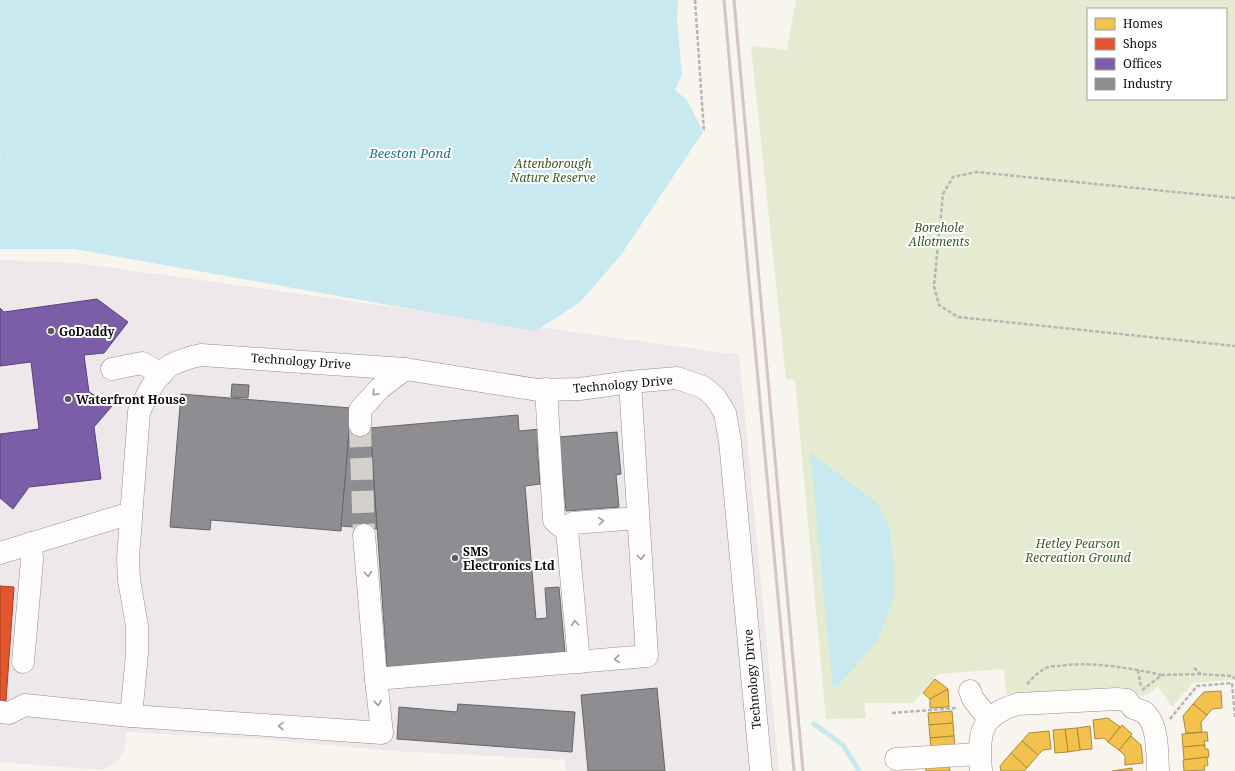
<svg xmlns="http://www.w3.org/2000/svg" width="1235" height="771" font-family="'Noto Serif',serif">
	<style>
		.industrial { fill: #eee8eb }
		.green { fill: #e5ebd0; fill-rule: evenodd }
		.water { fill: #c8e9ef }
		.homes { fill: #f2c14e; stroke: #ac8a3a }
		.shops { fill: #e4572e; stroke: #a34023 }
		.offices { fill: #7b5ea7; stroke: #594578 }
		.industry { fill: #8d8d92; stroke: #666669 }
		.lines { fill: none; stroke-linecap: round; stroke-linejoin: round }
		.stream { stroke: #c8e9ef; stroke-width: 5 }
		.minor-tunnel { stroke: #d4d1cc; stroke-width: 22; stroke-dasharray: 22 11; stroke-linecap: butt }
		.minor-casing { stroke: #918f8d; stroke-width: 23 }
		.path { stroke: #b7b6b5; stroke-width: 2.5; stroke-dasharray: 4 2; stroke-linecap: butt }
		.minor { stroke: #fefdfc; stroke-width: 22 }
		.rail { stroke: #d4c4c7; stroke-width: 3 }
		.oneway { stroke: #9c9c9b }
		.poi-dot { fill: #5d5c5a; stroke: #fff; stroke-width: 1.5 }
		.labels { text-anchor: middle; dominant-baseline: central; stroke-width: 4; stroke-linejoin: round; paint-order: stroke }
		.park-label { font-size: 12px; font-style: italic; fill: #385a22; stroke: #fff }
		.poi-label { font-size: 12px; font-weight: bold; fill: #0a0a0a; stroke: #fff; text-anchor: start }
		.street-label { font-size: 12px; fill: #0a0a0a; stroke: #fff }
		.water-label { font-size: 13px; font-style: italic; fill: #21738e; stroke: #fff }
	</style>
	<rect width="100%" height="100%" fill="#f8f4ee"/>
	<path class="industrial" d="M0 260 77 263 725 353 739 354 779 771H566L565 760 394 751 272 740 126 732 125 749 120 758 112 765 102 770 0 762Z"/>
	<path class="green" d="M796 0H1235V681V680L1193 683 1172 707 1158 686 1143 697 1134 691 1120 687 1006 694 1004 669 938 674 913 703H864L866 718 826 719 795 380 786 379 751 46 787 50ZM1088 9H1226V99H1088Z"/>
	<g class="water">
		<path d="M0 0H678L677 20 682 75 675 90 687 100 703 132 621 255 579 303 535 331 74 249H0V155L1 154 0 151Z"/>
		<path d="M810 452 878 504 890 529 893 558 894 597 877 641 839 685 833 689Z"/>
	</g>
	<g class="homes">
		<path d="M935 679 948 689 930 699 923 693Z"/>
		<path d="M948 689 949 707 930 708V699Z"/>
		<path d="M1221 691 1222 708 1212 709 1207 715 1193 704 1204 692Z"/>
		<path d="M1193 704 1207 715 1201 722 1202 732 1186 733 1183 716Z"/>
		<path d="M952 711 953 723 929 725 928 713Z"/>
		<path d="M1108 718 1120 727 1108 742 1104 738 1095 739 1093 720Z"/>
		<path d="M953 723 954 736 930 738 929 725Z"/>
		<path d="M1122 725 1132 734 1119 750 1108 742Z"/>
		<path d="M1090 726 1092 749 1080 750 1077 728Z"/>
		<path d="M1077 728 1080 750 1068 752 1065 729Z"/>
		<path d="M1065 729 1068 752 1055 753 1053 730Z"/>
		<path d="M1049 731 1051 749 1043 750 1038 755 1022 741 1029 733Z"/>
		<path d="M1207 732 1208 741H1204L1205 745 1183 747 1182 734Z"/>
		<path d="M954 736 955 748 931 750 930 738Z"/>
		<path d="M1131 736 1141 745 1143 763 1125 765V756L1119 750Z"/>
		<path d="M1022 741 1038 755 1027 768 1011 753Z"/>
		<path d="M1205 745V749H1208L1209 757 1184 760 1183 747Z"/>
		<path d="M1011 753 1027 768 1024 771H1001L1000 766Z"/>
		<path d="M1207 757 1208 765 1204 766 1205 770 1184 771 1183 760Z"/>
		<path d="M949 765 950 771H926L925 767Z"/>
		<path d="M1132 768V771H1112Z"/>
	</g>
	<path class="shops" d="M0 586 14 587 6 701 0 700Z"/>
	<path class="offices" d="M97 299 128 322 104 353 84 355 89 392 112 406 94 427 101 479 29 487 13 509 0 498V434L39 429 31 362 0 366V308L4 312Z"/>
	<g class="industry">
		<path d="M232 384 249 385 248 398 231 397Z"/>
		<path d="M181 394 351 408 341 531 211 520 210 530 170 527Z"/>
		<path d="M518 415 519 431 541 429 542 443 537 444 540 484 525 486 536 619 547 618 545 588 559 587 565 652 387 667 370 428Z"/>
		<path d="M349 432 371 434 377 529 341 526Z"/>
		<path d="M617 432 621 474 616 475 619 507 566 511 559 437Z"/>
		<path d="M657 688 665 771H588L581 695Z"/>
		<path d="M458 704 575 712 572 752 397 739 399 707 457 712Z"/>
	</g>
	<g class="lines">
		<path class="stream" d="M814 724 843 745 859 771"/>
		<path class="minor-tunnel" d="M360 425 364 535"/>
		<g class="minor-casing">
			<g id="minor">
				<path d="M112 369 142 363 162 374"/>
				<path d="M546 389 554 520 559 525 567 530"/>
				<path d="M360 425V410L380 388 405 369"/>
				<path d="M0 553 131 513"/>
				<path d="M23 662 32 560 31 543"/>
				<path d="M579 662 567 530 573 523 638 518"/>
				<path d="M376 679 647 656 630 382"/>
				<path d="M970 691 973 699 989 719"/>
				<path d="M0 712 9 713 25 705 131 716 382 733 376 679 364 535"/>
				<path d="M131 716 137 654V626L129 580 128 558 139 412C146 397 156 374 171 365 181 360 191 357 201 355L405 369 538 390 580 389 630 382 677 378 703 387 715 397 725 413 730 441 761 771"/>
				<path d="M896 759 979 754"/>
				<path d="M981 771C978 735 979 715 1018 704L1117 699 1127 700 1133 708C1135 709 1139 710 1142 711 1159 721 1157 754 1158 771"/>
			</g>
		</g>
		<g class="path">
			<path d="M695 0 704 132"/>
			<path d="M1235 198 976 172 953 177 943 194 934 286 939 305 958 317 1235 346"/>
			<path d="M1194 668 1201 674"/>
			<path d="M1138 670 1141 687"/>
			<path d="M1027 684C1033 678 1039 671 1046 668 1050 666 1055 666 1058 666 1092 661 1129 668 1162 675"/>
			<path d="M1142 690 1162 675 1201 674 1232 676 1235 679"/>
			<path d="M892 713 957 708"/>
			<path d="M1170 719 1197 686 1232 683 1235 717"/>
		</g>
		<use href="#minor" class="minor"/>
		<g class="rail">
			<path d="M724 0 747 260 794 771"/>
			<path d="M734 0 803 771"/>
		</g>
	</g>
	<defs><path id="oneway-chevron" d="M-2-3.5L2.5 0L-2 3.5" fill="none" stroke-width="1.6" stroke-linecap="round" stroke-linejoin="round"/></defs>
	<g class="oneway">
		<use href="#oneway-chevron" transform="translate(375 393) rotate(133)"/>
		<use href="#oneway-chevron" transform="translate(601 521) rotate(-5)"/>
		<use href="#oneway-chevron" transform="translate(641 557) rotate(86)"/>
		<use href="#oneway-chevron" transform="translate(368 574) rotate(86)"/>
		<use href="#oneway-chevron" transform="translate(575 623) rotate(-95)"/>
		<use href="#oneway-chevron" transform="translate(617 659) rotate(175)"/>
		<use href="#oneway-chevron" transform="translate(378 703) rotate(84)"/>
		<use href="#oneway-chevron" transform="translate(281 726) rotate(-176)"/>
	</g>
	<g class="poi-dot">
		<circle cx="51" cy="331" r="4"/>
		<circle cx="68" cy="399" r="4"/>
		<circle cx="455" cy="558" r="4"/>
	</g>
	<g class="labels">
		<g class="park-label">
			<text x="553" y="163">Attenborough<tspan x="553" dy="14">Nature Reserve</tspan></text>
			<text x="939" y="227">Borehole<tspan x="939" dy="14">Allotments</tspan></text>
			<text x="1078" y="543">Hetley Pearson<tspan x="1078" dy="14">Recreation Ground</tspan></text>
		</g>
		<g class="poi-label">
			<text x="59" y="331">GoDaddy</text>
			<text x="76" y="399">Waterfront House</text>
			<text x="463" y="551">SMS<tspan x="463" dy="14">Electronics Ltd</tspan></text>
		</g>
		<g class="street-label">
			<text transform="translate(301 361) rotate(4)">Technology Drive</text>
			<text transform="translate(623 384) rotate(-5)">Technology Drive</text>
			<text transform="translate(752 679) rotate(-95)">Technology Drive</text>
		</g>
		<g class="water-label">
			<text x="410" y="153">Beeston Pond</text>
		</g>
	</g>
	<rect x="1087" y="8" width="140" height="92" fill="#ffffff" stroke="#9d9d9d"/>
	<rect x="1095" y="18" width="20" height="12" fill="#f2c14e" stroke="#9d9d9d"/>
	<text x="1123" y="28" font-size="12" fill="#0a0a0a">Homes</text>
	<rect x="1095" y="38" width="20" height="12" fill="#e4572e" stroke="#9d9d9d"/>
	<text x="1123" y="48" font-size="12" fill="#0a0a0a">Shops</text>
	<rect x="1095" y="58" width="20" height="12" fill="#7b5ea7" stroke="#9d9d9d"/>
	<text x="1123" y="68" font-size="12" fill="#0a0a0a">Offices</text>
	<rect x="1095" y="78" width="20" height="12" fill="#8d8d92" stroke="#9d9d9d"/>
	<text x="1123" y="88" font-size="12" fill="#0a0a0a">Industry</text>
</svg>
